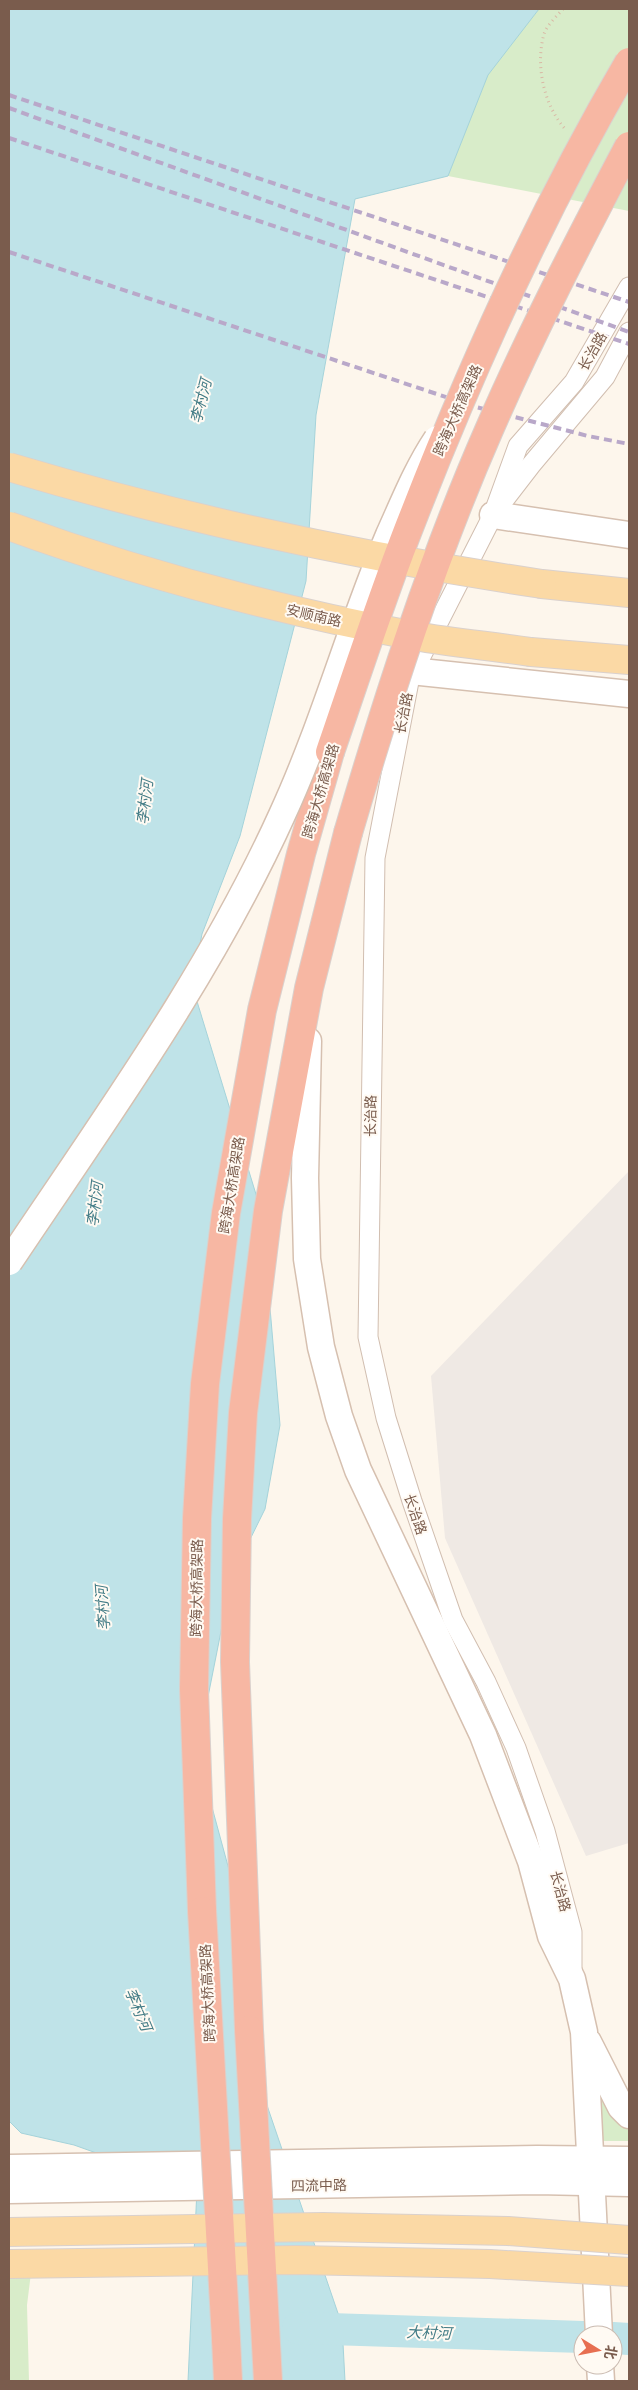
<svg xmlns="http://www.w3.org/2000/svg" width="638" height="2390" font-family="Commissioner,'Noto Sans SC',sans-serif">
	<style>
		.industrial { fill: #efe9e4 }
		.green { fill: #d8ecc9 }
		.water { fill: #bfe3e8; stroke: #a5d3da }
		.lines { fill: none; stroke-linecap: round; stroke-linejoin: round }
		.river { stroke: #bfe3e8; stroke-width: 32 }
		.street-casing { stroke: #d1beb0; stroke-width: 21 }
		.secondary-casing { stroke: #d6c0b0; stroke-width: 29 }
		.primary-casing { stroke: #dad1cd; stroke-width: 30 }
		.highway-casing { stroke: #dad1cd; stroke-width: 30 }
		.path { stroke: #d9b8a5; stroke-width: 3; stroke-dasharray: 1 4; stroke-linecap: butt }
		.street { stroke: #fff; stroke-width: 19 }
		.secondary { stroke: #fff; stroke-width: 26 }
		.primary { stroke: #fbd9a5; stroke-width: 28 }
		.highway { stroke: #f7b7a3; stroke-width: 28 }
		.rail { stroke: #b9a8c9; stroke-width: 4; stroke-dasharray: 8 5; stroke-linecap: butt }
		.secondary-bridge-casing { stroke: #d6c0b0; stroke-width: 29; stroke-linecap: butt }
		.primary-bridge-casing { stroke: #dad1cd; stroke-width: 30; stroke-linecap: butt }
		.highway-bridge-casing { stroke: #dad1cd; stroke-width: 30; stroke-linecap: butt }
		.secondary-bridge { stroke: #fff; stroke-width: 26 }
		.primary-bridge { stroke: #fbd9a5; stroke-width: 28 }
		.highway-bridge { stroke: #f7b7a3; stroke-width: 28 }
		.labels { text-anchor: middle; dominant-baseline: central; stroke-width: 4; stroke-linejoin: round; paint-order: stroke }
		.street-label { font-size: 14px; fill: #7a5c4d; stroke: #fffaf3 }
		.water-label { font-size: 15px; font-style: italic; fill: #437c86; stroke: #fffaf3 }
	</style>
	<rect width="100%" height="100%" fill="#fdf6ec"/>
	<path class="industrial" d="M629 1171V1843L586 1856 445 1538 431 1376Z"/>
	<g class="green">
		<path d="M9 9H629V211L448 176 9 20Z"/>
		<path d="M599 2081 629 2129V2141H601Z"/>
		<path d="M31 2273 27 2305 29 2381H9V2274Z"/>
	</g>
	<path class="water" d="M9 9H539L488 75 448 176 355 199 316 415 306 581 240 836 202 934 192 985 262 1214 280 1425 265 1509 232 1576 197 1752 247 1936 244 2038 342 2325 345 2381H188L197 2189 74 2145 21 2133 9 2121Z"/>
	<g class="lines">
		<g class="river">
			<path d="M298 2328 583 2337"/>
			<path d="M613 2338 629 2339"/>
		</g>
		<g class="street-casing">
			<g id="street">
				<path d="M504 500 531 465 605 377 629 332"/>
				<path d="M572 1975V1932L545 1831 516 1748 486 1682 453 1620 412 1501 386 1418 368 1337 375 858 411 671 412 674 493 515 518 446 574 382 629 287"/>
			</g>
		</g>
		<g class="secondary-casing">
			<g id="secondary">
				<path d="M493 515 629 535"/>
				<path d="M411 671 629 694"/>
				<path d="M308 1041 305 1178 307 1259 321 1347 339 1416 358 1470 483 1735 531 1861 551 1936 572 1979 584 2032 599 2335"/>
				<path d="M588 2042 621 2107 629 2115"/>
				<path d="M9 2168 537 2159 629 2160"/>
				<path d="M9 2190 537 2181 629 2183"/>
				<path d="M600 2365 601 2381"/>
			</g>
		</g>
		<g class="primary-casing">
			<g id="primary">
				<path d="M542 584 629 593"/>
				<path d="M531 652 629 660"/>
			</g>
		</g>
		<g class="highway-casing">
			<g id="highway">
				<path d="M202 1911 194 1689 197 1518 205 1384 226 1213 262 1010 301 854 330 752"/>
				<path d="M249 2030 235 1662 237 1519 243 1413 268 1211 309 988 348 833"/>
				<path d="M226 2339 228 2381"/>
			</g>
		</g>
		<path class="path" d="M563 9C557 16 547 25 544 34 535 66 544 106 566 130"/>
		<use href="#street" class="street"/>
		<use href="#secondary" class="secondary"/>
		<use href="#primary" class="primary"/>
		<use href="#highway" class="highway"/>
		<g class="rail">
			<path d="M9 95 629 302"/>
			<path d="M9 108 629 332"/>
			<path d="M9 138 629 344"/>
			<path d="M9 252 476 407 588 436 629 444"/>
		</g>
		<g class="secondary-bridge-casing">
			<path id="secondary-bridge" d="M9 1262C106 1117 210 974 282 815 324 724 350 627 389 535 404 502 417 469 437 439"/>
		</g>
		<g class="primary-bridge-casing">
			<g id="primary-bridge">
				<path d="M9 467C183 519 362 557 542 584"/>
				<path d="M9 526C141 574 277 610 415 636 453 643 492 646 531 652"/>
				<path d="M9 2232 323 2227 508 2231 629 2240"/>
				<path d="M9 2264 297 2260 490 2264 629 2272"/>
			</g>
		</g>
		<g class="highway-bridge-casing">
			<g id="highway-bridge">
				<path d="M330 752C357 674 382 596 412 520 473 363 544 207 629 62"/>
				<path d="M348 833C388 697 432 560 489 430 531 333 580 239 629 146"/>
				<path d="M202 1911 226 2339"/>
				<path d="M249 2030 268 2381"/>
			</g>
		</g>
		<use href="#secondary-bridge" class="secondary-bridge"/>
		<use href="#primary-bridge" class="primary-bridge"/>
		<use href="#highway-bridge" class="highway-bridge"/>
	</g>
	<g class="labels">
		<g class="street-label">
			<text transform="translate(592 351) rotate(-60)">长治路</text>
			<text transform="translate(457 410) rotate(-66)">跨海大桥高架路</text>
			<text transform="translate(314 615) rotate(13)">安顺南路</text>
			<text transform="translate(403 713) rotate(-79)">长治路</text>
			<text transform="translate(320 791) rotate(-74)">跨海大桥高架路</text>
			<text transform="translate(370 1116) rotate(-89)">长治路</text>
			<text transform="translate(231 1185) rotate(-81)">跨海大桥高架路</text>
			<text transform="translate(416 1514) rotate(71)">长治路</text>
			<text transform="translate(196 1588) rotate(-89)">跨海大桥高架路</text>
			<text transform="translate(561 1891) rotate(75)">长治路</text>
			<text transform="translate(207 1993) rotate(-93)">跨海大桥高架路</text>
			<text transform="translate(319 2185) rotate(-1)">四流中路</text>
		</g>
		<g class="water-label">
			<text transform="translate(200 401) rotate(-76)">李村河</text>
			<text transform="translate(144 802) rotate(-83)">李村河</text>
			<text transform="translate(94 1204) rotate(-83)">李村河</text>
			<text transform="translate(102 1608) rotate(-94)">李村河</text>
			<text transform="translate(139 2009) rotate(67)">李村河</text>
			<text transform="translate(429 2332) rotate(2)">大村河</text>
		</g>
	</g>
	<rect width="638" height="2390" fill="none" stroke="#7a5c4d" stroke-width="20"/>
	<g transform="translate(598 2350) rotate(100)"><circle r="24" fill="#fffaf3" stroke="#cabbb1"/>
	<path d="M0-4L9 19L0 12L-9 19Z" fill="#e76f51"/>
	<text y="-8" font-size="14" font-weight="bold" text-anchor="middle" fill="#7a5c4d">北</text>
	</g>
</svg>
